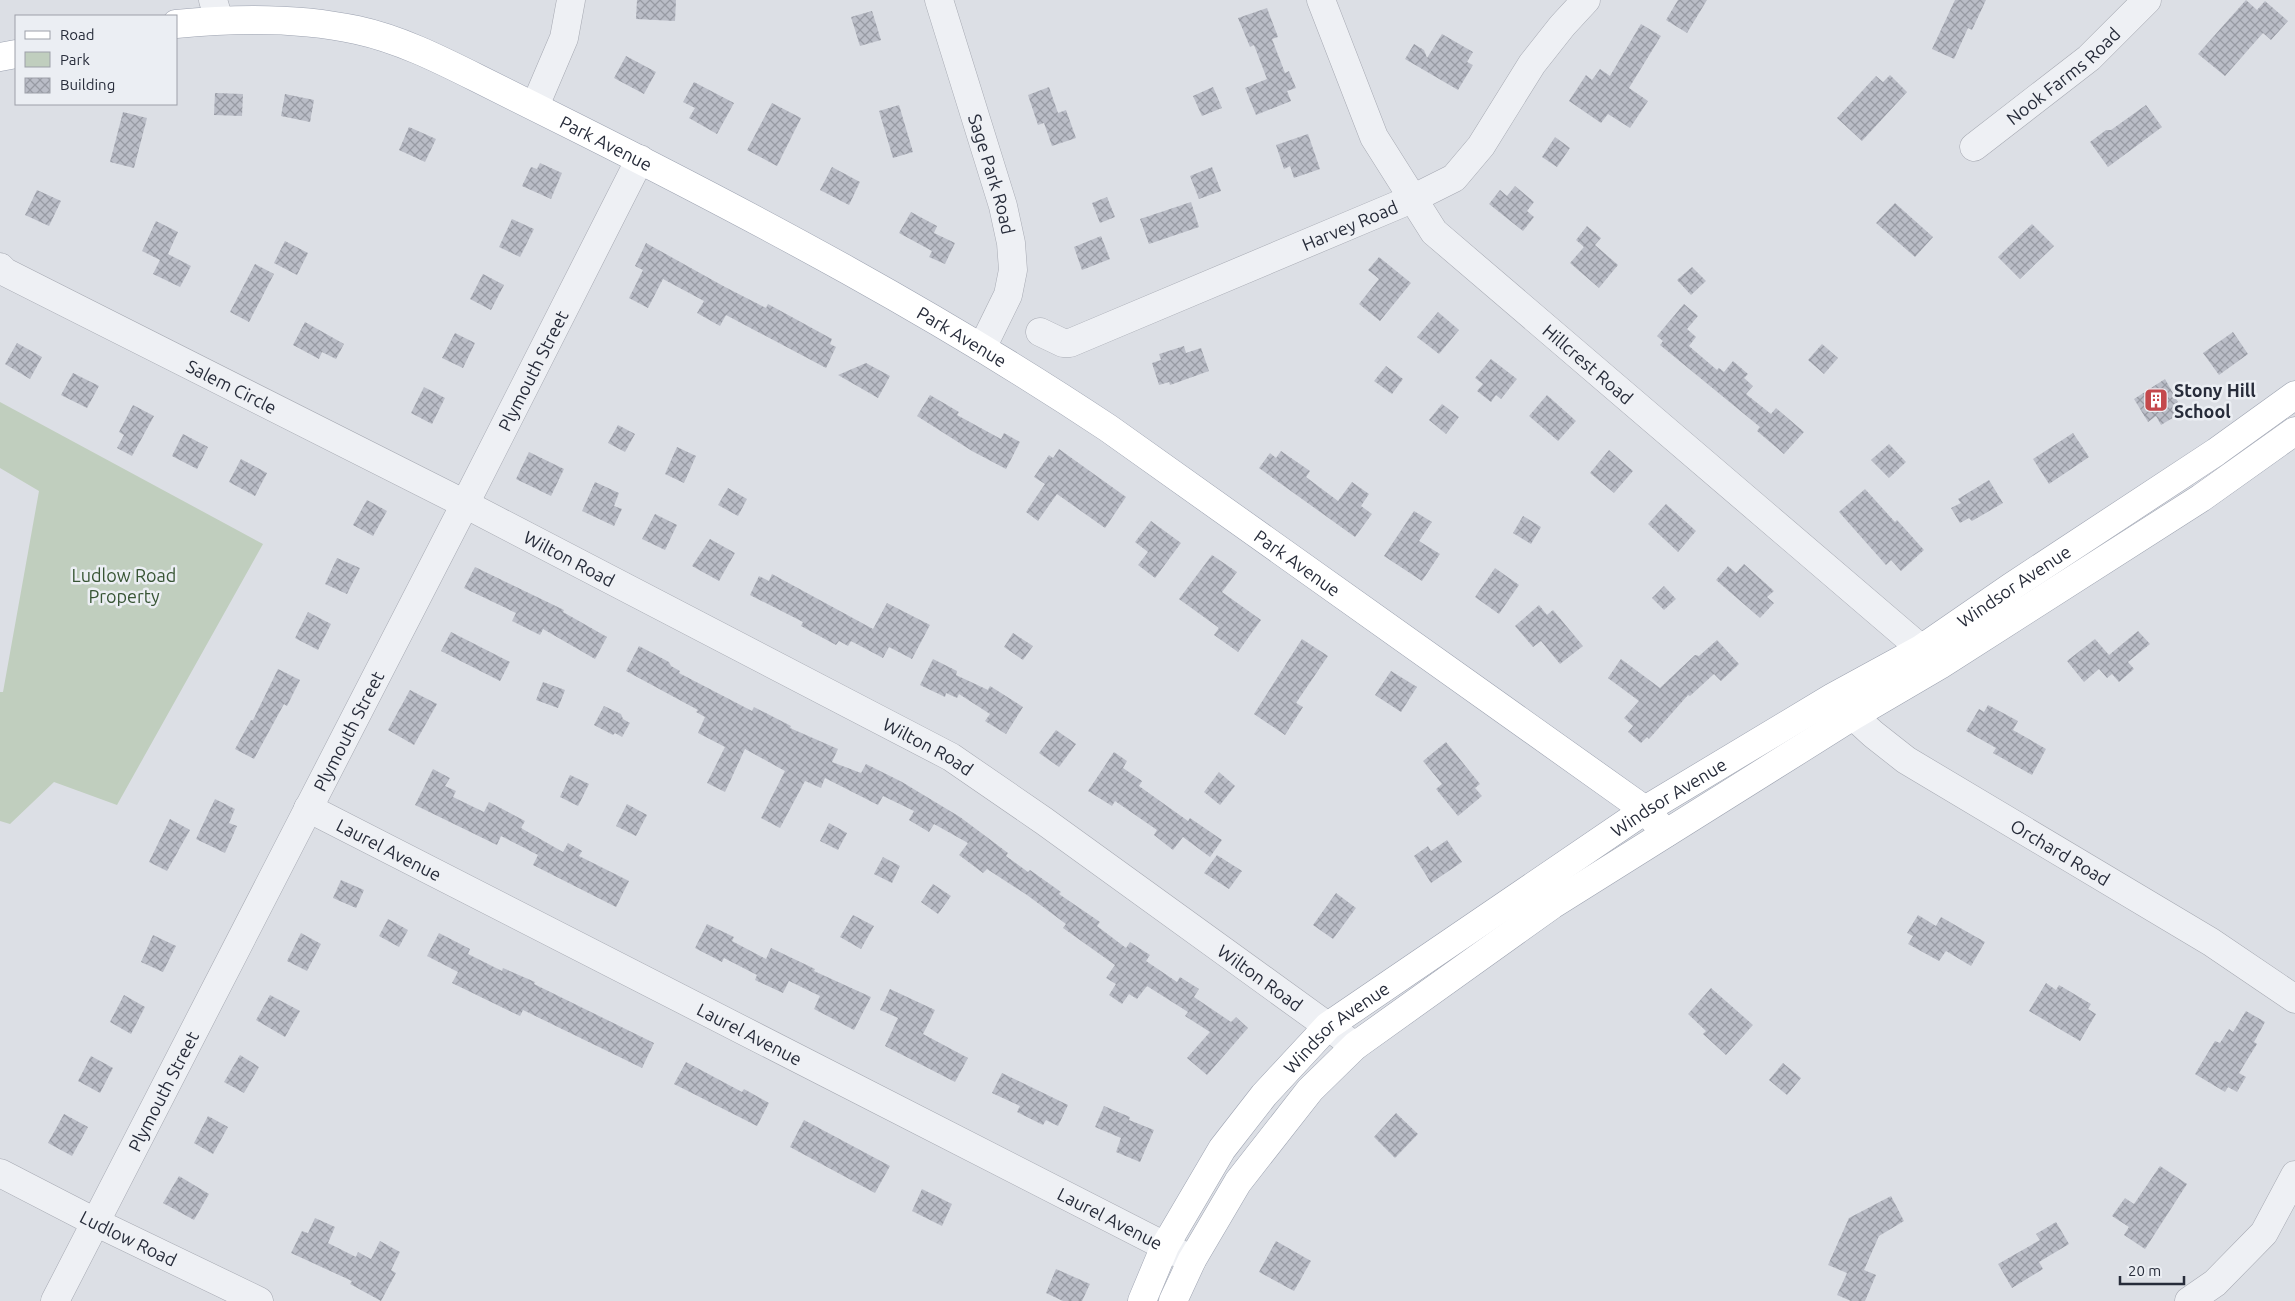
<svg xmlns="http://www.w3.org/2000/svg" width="2295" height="1301" font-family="Ubuntu,sans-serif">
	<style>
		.green { fill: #c0cebe }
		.building { fill: url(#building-cross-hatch) }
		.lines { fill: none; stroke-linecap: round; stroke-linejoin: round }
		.minor-casing { stroke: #a6a9b2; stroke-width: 29 }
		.major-casing { stroke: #9ca2b0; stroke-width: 29 }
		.minor { stroke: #eef0f4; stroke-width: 28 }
		.major { stroke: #fff; stroke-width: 28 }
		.labels { text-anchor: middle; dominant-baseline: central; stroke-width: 5; stroke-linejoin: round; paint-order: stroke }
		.street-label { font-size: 18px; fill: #272c3a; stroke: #ebeef3 }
		.poi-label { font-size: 18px; font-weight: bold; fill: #272c3a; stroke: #ebeef3; text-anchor: start }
		.park-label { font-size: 18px; fill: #385535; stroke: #ebeef3 }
	</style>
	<defs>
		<pattern id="building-cross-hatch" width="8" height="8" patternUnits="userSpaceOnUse" patternTransform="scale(1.25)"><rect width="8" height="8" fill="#babdc7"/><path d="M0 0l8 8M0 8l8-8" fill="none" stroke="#979aa3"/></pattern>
	</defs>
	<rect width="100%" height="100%" fill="#dcdfe5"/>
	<path class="green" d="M0 402 263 544 117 805 54 782 10 824 0 821V692H3L39 491 0 468Z"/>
	<g class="building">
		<path d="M637 0H676L675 21 636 19Z"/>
		<path d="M1678 0H1707L1687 33 1666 20Z"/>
		<path d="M1955 0H1986L1972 30 1968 28 1954 59 1932 49Z"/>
		<path d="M2246 0 2257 10 2265 1 2288 21 2271 40 2263 33 2225 76 2198 54Z"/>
		<path d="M1267 8 1278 37 1272 39 1285 73 1289 71 1296 88 1287 91 1291 101 1256 115 1245 88 1267 79 1254 45 1250 47 1238 18Z"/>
		<path d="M872 11 881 40 860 46 851 17Z"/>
		<path d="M1641 24 1661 36 1629 88 1648 101 1630 128 1608 114 1601 123 1569 101 1586 75 1592 80 1600 69 1610 76Z"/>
		<path d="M1442 34 1473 52 1467 62 1473 65 1458 90 1405 59 1414 44 1424 50 1427 58Z"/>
		<path d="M626 56 656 72 644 94 614 78Z"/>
		<path d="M1890 75 1907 92 1862 141 1837 118 1876 76 1883 82Z"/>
		<path d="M694 82 734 103 717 134 689 118 695 108 683 102Z"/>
		<path d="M1049 87 1058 113 1066 110 1076 138 1052 146 1044 123 1038 125 1028 95Z"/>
		<path d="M1213 87 1222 108 1202 116 1193 96Z"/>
		<path d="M215 93 243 94 242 116 214 115Z"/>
		<path d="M285 94 314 100 310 122 281 116Z"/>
		<path d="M772 103 801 118 777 166 747 150Z"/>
		<path d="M899 105 913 152 893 158 879 111Z"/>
		<path d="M2146 105 2162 127 2108 167 2090 142 2106 130H2111Z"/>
		<path d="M123 112 147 118 134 168 110 162Z"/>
		<path d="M409 127 436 139 425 162 399 150Z"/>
		<path d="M1308 134 1320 169 1294 178 1290 166 1284 169 1276 145Z"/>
		<path d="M1555 137 1570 148 1557 167 1542 157Z"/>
		<path d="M540 163 562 173 551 199 522 186 531 167 537 169Z"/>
		<path d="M832 167 860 182 849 205 820 190Z"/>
		<path d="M1212 167 1221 191 1199 199 1190 176Z"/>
		<path d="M1515 186 1534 202 1527 211 1534 217 1523 231 1489 204 1500 190 1507 196Z"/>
		<path d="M37 190 61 201 49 226 25 215Z"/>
		<path d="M1107 197 1115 217 1100 223 1092 203Z"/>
		<path d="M1191 202 1199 227 1149 244 1140 219Z"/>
		<path d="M1895 203 1933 237 1915 257 1876 223Z"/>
		<path d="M911 212 937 226 934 233 955 243 945 264 929 257 932 251 899 233Z"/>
		<path d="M512 219 534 229 520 257 499 247Z"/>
		<path d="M156 221 178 232 168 254 191 266 180 287 153 274 160 260 142 251Z"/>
		<path d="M2032 224 2054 246 2020 279 1998 257Z"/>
		<path d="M1587 226 1601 238 1595 245 1618 265 1599 288 1570 263 1584 247 1576 240Z"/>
		<path d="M1101 236 1110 259 1082 270 1074 247Z"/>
		<path d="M285 241 308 253 297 275 274 263Z"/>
		<path d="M646 243 725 287 766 308 768 304 832 339 830 344 836 347 826 368 726 315 720 326 697 313 704 301 663 279 648 308 629 298 643 270 635 266Z"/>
		<path d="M1379 257 1411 283 1380 321 1359 304 1379 279 1368 270Z"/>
		<path d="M255 264 274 274 249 322 230 312Z"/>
		<path d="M1692 267 1706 281 1691 295 1677 280Z"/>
		<path d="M483 274 504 285 491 310 470 299Z"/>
		<path d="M1684 304 1698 316 1687 329 1696 337 1689 346 1717 370 1719 368 1724 372 1733 361 1748 374 1744 378 1753 386 1746 394 1771 414 1776 408 1804 432 1784 454 1757 431 1760 427 1660 345 1663 341 1657 336Z"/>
		<path d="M1438 312 1459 330 1439 354 1417 337Z"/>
		<path d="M305 322 344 344 336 359 322 352 319 359 293 345Z"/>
		<path d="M2233 332 2248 354 2219 375 2203 353Z"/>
		<path d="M455 333 475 343 463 368 442 358Z"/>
		<path d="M17 343 42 357 30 379 5 364Z"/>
		<path d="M1822 344 1838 358 1824 374 1808 360Z"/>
		<path d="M1184 346 1186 353 1201 348 1209 371 1170 385 1169 382 1159 385 1152 363 1161 360 1159 354Z"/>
		<path d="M1491 359 1517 379 1501 399 1496 395 1491 402 1477 391 1483 384 1475 378Z"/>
		<path d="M866 363 890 376 878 398 838 375Z"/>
		<path d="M1386 366 1403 379 1392 394 1374 381Z"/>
		<path d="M73 373 99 386 87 408 61 395Z"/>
		<path d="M2165 379 2178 402 2173 405 2179 414 2161 425 2156 416 2148 422 2134 399Z"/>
		<path d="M424 387 445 398 432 424 411 413Z"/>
		<path d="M930 395 959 412 957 415 1001 439 1004 433 1020 442 1006 469 972 451 917 416Z"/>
		<path d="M1547 395 1576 421 1558 441 1529 416Z"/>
		<path d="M1442 404 1459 417 1446 434 1429 420Z"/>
		<path d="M133 405 154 416 132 456 117 448 124 435 119 432Z"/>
		<path d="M618 425 635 434 625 452 608 443Z"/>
		<path d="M2073 433 2089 457 2049 484 2033 459Z"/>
		<path d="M183 434 208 447 197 469 172 456Z"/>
		<path d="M1889 444 1906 462 1889 478 1871 460Z"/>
		<path d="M677 447 696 456 684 483 665 474Z"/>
		<path d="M1059 449 1126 497 1105 528 1057 494 1038 521 1026 512 1045 484 1034 477 1049 455 1053 458Z"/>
		<path d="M1609 450 1633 471 1614 493 1590 473Z"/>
		<path d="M1281 451 1310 471 1306 477 1338 501 1352 482 1369 494 1361 506 1372 514 1355 537 1259 468 1270 453 1276 458Z"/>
		<path d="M529 452 564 469 551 496 516 479Z"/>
		<path d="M241 459 267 473 255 496 229 482Z"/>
		<path d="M1989 480 2003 503 1972 521 1969 518 1960 523 1951 508 1961 503 1958 499Z"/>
		<path d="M595 482 619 493 614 506 622 509 614 526 582 511Z"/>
		<path d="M728 488 747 499 738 516 718 505Z"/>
		<path d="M1865 489 1895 522 1897 520 1924 550 1901 571 1891 560 1886 565 1839 512Z"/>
		<path d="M367 500 387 511 373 536 353 525Z"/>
		<path d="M1666 504 1696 531 1678 552 1648 524Z"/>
		<path d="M1414 511 1432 522 1419 541 1440 554 1422 581 1384 556Z"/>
		<path d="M655 514 677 525 665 550 642 539Z"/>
		<path d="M1523 516 1541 527 1531 544 1513 533Z"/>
		<path d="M1151 521 1181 543 1155 578 1138 565 1148 552 1135 542Z"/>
		<path d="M710 539 735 553 719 581 692 566Z"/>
		<path d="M1212 555 1237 572 1222 592 1261 620 1238 652 1214 635 1219 628 1179 599Z"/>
		<path d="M337 558 360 568 347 594 325 584Z"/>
		<path d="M1744 564 1774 591 1767 597 1774 603 1760 618 1716 580 1728 566 1736 573Z"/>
		<path d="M475 567 564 610 563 612 607 637 595 659 543 629 540 635 512 621 516 613 464 588Z"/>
		<path d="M1495 568 1519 585 1499 614 1475 597Z"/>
		<path d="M772 574 873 629 887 603 930 625 912 659 889 647 883 658 851 641 848 646 839 641 836 645 801 626 803 622 750 595 759 576 769 581Z"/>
		<path d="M1664 586 1676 599 1664 610 1652 598Z"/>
		<path d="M1539 605 1547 615 1553 610 1583 646 1560 664 1541 641 1533 647 1515 626Z"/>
		<path d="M308 612 331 624 318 650 295 638Z"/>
		<path d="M2138 631 2150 644 2128 662 2134 669 2119 682 2112 674 2107 678 2099 669 2084 682 2067 661 2095 639 2109 655Z"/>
		<path d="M451 632 510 662 500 681 441 651Z"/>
		<path d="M1013 633 1033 646 1023 660 1004 647Z"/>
		<path d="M1302 639 1328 656 1296 703 1303 707 1285 735 1254 714Z"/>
		<path d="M1717 640 1739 664 1721 681 1714 674 1690 696 1688 695 1649 739 1647 737 1641 743 1628 732 1633 726 1624 718 1639 701 1608 678 1621 659 1660 688 1695 655 1699 656Z"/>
		<path d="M639 646 669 662 671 666 680 671 679 673 752 711 754 707 791 726 790 728 838 749 832 762 861 773 866 764 902 782 960 817 1008 853 1006 856 1028 872 1030 870 1061 892 1059 894 1100 922 1097 926 1126 948 1130 942 1150 955 1146 961 1177 982 1180 977 1199 989 1194 997 1231 1022 1236 1017 1248 1028 1207 1075 1187 1058 1210 1032 1185 1016 1188 1012 1147 986 1137 999 1129 994 1122 1004 1109 995 1116 984 1106 978 1115 965 1063 928 1066 924 1027 895 987 869 983 873 959 855 968 843 934 824 929 832 909 820 914 811 883 796 878 805 825 778 821 788 805 781 780 828 761 818 785 771 745 749 725 792 707 783 725 747 698 733 705 717 696 712 698 710 626 671Z"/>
		<path d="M933 659 957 671 956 675 988 690 990 686 1023 707 1006 734 985 721 990 714 959 694 957 698 946 693 945 697 920 685Z"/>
		<path d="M278 669 300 680 287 706 284 704 254 759 235 749 251 720H253Z"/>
		<path d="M1391 671 1417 687 1401 712 1375 695Z"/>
		<path d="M543 682 565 690 558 708 536 700Z"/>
		<path d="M410 690 437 704 414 745 388 730Z"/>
		<path d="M1988 705 2018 721 2013 730 2046 749 2032 775 1993 753 1996 748 1966 731 1979 709 1984 712Z"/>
		<path d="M604 706 621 714 623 719 630 723 622 737 615 733 613 735 594 725Z"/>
		<path d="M1056 730 1076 744 1059 767 1039 753Z"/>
		<path d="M1446 742 1480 784 1475 788 1482 796 1458 816 1436 789 1442 784 1423 761Z"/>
		<path d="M1114 752 1127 761 1123 768 1142 781 1139 786 1188 821 1190 818 1222 840 1210 857 1183 837 1173 850 1154 835 1157 830 1115 801 1112 806 1088 791Z"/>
		<path d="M433 769 450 778 445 786 456 791 453 797 484 812 489 802 525 821 521 828 563 852 568 843 582 851 579 856 629 881 616 907 533 865 538 855 501 836 497 845 415 805Z"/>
		<path d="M1219 772 1235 786 1220 805 1204 792Z"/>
		<path d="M570 775 589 784 578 806 560 797Z"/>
		<path d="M215 799 235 809 229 823 237 826 225 853 196 839Z"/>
		<path d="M627 804 647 815 636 836 616 826Z"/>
		<path d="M170 819 190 830 167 871 149 862Z"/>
		<path d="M829 823 847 833 838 850 820 841Z"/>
		<path d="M1447 840 1462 862 1431 883 1414 856 1428 846 1431 851Z"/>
		<path d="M1217 855 1242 871 1229 889 1204 873Z"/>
		<path d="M883 857 900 866 892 883 874 874Z"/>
		<path d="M341 880 364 890 356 908 333 898Z"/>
		<path d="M933 884 951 896 938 914 921 902Z"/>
		<path d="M1336 893 1356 908 1333 939 1313 925Z"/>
		<path d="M853 915 874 926 861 949 840 937Z"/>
		<path d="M1918 915 1936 926 1941 917 1985 942 1971 966 1946 951 1939 961 1908 944 1913 936 1907 933Z"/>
		<path d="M388 919 408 930 399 947 379 936Z"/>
		<path d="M707 924 734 937 732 941 766 959 771 948 815 969 814 971 871 997 854 1030 814 1009 820 996 789 981 783 993 755 980 757 975 724 958 722 962 695 948Z"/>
		<path d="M301 933 321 944 307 971 287 961Z"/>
		<path d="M439 933 470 949 468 954 502 971 503 968 535 982 534 984 654 1043 642 1068 523 1010 520 1016 452 983 458 972 427 956Z"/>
		<path d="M153 935 176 946 163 972 141 962Z"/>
		<path d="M2046 983 2056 990 2059 985 2091 1004 2088 1009 2096 1014 2080 1041 2029 1011Z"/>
		<path d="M1711 988 1753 1025 1726 1055 1703 1034 1706 1031 1688 1014Z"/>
		<path d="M890 989 935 1010 923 1034 968 1058 955 1082 885 1046 898 1018 880 1010Z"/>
		<path d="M124 995 145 1007 131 1034 110 1022Z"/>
		<path d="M270 995 300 1011 285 1037 256 1020Z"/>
		<path d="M2246 1011 2265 1022 2254 1042 2257 1044 2239 1073 2246 1077 2237 1092 2228 1087 2225 1092 2195 1074 2215 1041 2220 1043 2229 1029 2233 1032Z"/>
		<path d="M240 1055 259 1067 244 1093 224 1082Z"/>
		<path d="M91 1056 113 1068 100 1093 78 1081Z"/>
		<path d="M686 1062 742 1092 744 1089 769 1103 757 1126 674 1084Z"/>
		<path d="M1783 1063 1801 1078 1787 1095 1769 1080Z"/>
		<path d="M1002 1073 1068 1105 1058 1126 1046 1120 1043 1125 1017 1112 1020 1106 992 1093Z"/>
		<path d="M1104 1106 1130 1117 1129 1120 1154 1130 1140 1162 1116 1152 1121 1138 1095 1127Z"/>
		<path d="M1396 1113 1418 1134 1395 1158 1374 1137Z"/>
		<path d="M64 1114 88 1127 72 1156 48 1143Z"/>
		<path d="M208 1116 228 1127 213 1154 194 1143Z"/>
		<path d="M804 1120 890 1166 875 1193 790 1147Z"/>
		<path d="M2160 1166 2187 1184 2145 1249 2124 1235 2129 1227 2112 1216 2125 1198 2134 1204Z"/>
		<path d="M179 1176 209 1194 194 1220 163 1203Z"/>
		<path d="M922 1189 952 1204 942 1226 912 1211Z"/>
		<path d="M1891 1196 1904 1221 1879 1236 1864 1270 1876 1275 1865 1301H1851L1837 1295 1847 1273 1828 1265 1849 1218Z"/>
		<path d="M315 1218 335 1227 328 1243 356 1257 358 1252 371 1259 380 1241 400 1252 391 1270 396 1273 381 1301 350 1284 352 1281 291 1253 302 1231 308 1233Z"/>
		<path d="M2056 1222 2069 1244 2039 1262 2043 1269 2012 1288 1998 1264 2040 1240 2036 1234Z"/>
		<path d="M1276 1241 1311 1261 1294 1291 1259 1272Z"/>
		<path d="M1056 1269 1090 1284 1082 1301H1063L1046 1293Z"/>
	</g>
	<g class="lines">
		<g class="minor-casing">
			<g id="minor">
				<path d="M213 0 219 20"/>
				<path id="s1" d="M939 0 1003 206 1011 243 1013 270 1008 295 982 348"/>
				<path id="s2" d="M1321 0 1374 137 1434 232 1939 664"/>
				<path d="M535 106 564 38 571 0"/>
				<path id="s3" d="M1974 147 2089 58 2147 0"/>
				<path id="s4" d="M0 267 5 272 465 504 951 757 1044 821 1355 1046"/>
				<path id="s5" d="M1040 332 1063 343H1070L1412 199 1454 178 1481 146 1532 64 1562 26 1586 0"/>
				<path id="s6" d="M1836 700 1873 734 1906 760 2211 942 2295 999"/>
				<path id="s7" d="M308 808 1192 1260"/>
				<path id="s8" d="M0 1173 95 1222 259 1301"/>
				<path id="s9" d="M55 1301 465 504 640 159"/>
				<path d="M2189 1301 2215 1283 2264 1233 2295 1175"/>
			</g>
		</g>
		<g class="major-casing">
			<g id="major">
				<path id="s10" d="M176 24C236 18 298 17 357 30 399 39 439 59 477 78 511 95 545 112 579 129 760 220 940 316 1108 428L1645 810 1666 833"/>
				<path d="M0 57 16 54"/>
				<path id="s11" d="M1142 1301 1165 1246 1222 1149 1264 1095 1328 1026 1645 810 1833 697 1921 649 2011 587 2216 452 2295 395"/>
				<path d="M1173 1301 1192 1260 1238 1182 1310 1090 1355 1046 1552 905 1853 716 1940 665 2201 498 2295 431"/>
			</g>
		</g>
		<use href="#minor" class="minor"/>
		<use href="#major" class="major"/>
	</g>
	<defs>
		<g id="building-square" transform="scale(1.25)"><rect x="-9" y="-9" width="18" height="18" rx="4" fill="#c4484c" stroke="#ebeef3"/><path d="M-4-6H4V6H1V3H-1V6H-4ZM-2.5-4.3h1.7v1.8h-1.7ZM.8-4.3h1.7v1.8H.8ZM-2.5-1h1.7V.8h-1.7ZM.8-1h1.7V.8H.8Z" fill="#fff"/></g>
	</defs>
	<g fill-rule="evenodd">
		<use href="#building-square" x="2156" y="400"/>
	</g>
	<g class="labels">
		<g class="street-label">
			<text stroke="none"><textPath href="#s3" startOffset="114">Nook Farms Road</textPath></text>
			<text stroke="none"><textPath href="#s10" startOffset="456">Park Avenue</textPath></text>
			<text stroke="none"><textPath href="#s1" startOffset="182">Sage Park Road</textPath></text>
			<text stroke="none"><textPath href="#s5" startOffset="336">Harvey Road</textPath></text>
			<text stroke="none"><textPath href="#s10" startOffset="861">Park Avenue</textPath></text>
			<text stroke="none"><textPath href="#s2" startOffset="462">Hillcrest Road</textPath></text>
			<text stroke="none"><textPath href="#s9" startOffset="1046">Plymouth Street</textPath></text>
			<text stroke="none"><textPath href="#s4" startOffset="261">Salem Circle</textPath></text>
			<text stroke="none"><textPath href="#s4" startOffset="640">Wilton Road</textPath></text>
			<text stroke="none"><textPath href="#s10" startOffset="1266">Park Avenue</textPath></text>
			<text stroke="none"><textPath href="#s11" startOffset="1150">Windsor Avenue</textPath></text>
			<text stroke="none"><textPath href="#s9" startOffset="641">Plymouth Street</textPath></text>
			<text stroke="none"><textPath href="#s4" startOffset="1045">Wilton Road</textPath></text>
			<text stroke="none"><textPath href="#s11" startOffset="745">Windsor Avenue</textPath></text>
			<text stroke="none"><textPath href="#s7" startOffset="91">Laurel Avenue</textPath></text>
			<text stroke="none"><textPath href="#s6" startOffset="272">Orchard Road</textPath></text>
			<text stroke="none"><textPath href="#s4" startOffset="1450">Wilton Road</textPath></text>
			<text stroke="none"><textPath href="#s11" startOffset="340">Windsor Avenue</textPath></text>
			<text stroke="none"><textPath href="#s7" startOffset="496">Laurel Avenue</textPath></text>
			<text stroke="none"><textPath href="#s9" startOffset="236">Plymouth Street</textPath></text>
			<text stroke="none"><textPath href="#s7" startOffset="901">Laurel Avenue</textPath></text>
			<text stroke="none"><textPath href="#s8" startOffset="144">Ludlow Road</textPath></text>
		</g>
		<g class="poi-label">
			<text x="2174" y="390">Stony Hill<tspan x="2174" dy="21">School</tspan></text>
		</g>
		<g class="park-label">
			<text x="124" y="575">Ludlow Road<tspan x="124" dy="21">Property</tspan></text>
		</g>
	</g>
	<rect x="15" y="15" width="162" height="90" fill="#ebeef3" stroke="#9da0a9"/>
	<rect x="25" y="31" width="25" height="8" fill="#ffffff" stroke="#9da0a9"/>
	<text x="60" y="40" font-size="15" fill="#272c3a">Road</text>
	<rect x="25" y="52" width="25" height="15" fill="#c0cebe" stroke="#9da0a9"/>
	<text x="60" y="65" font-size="15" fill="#272c3a">Park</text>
	<rect x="25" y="78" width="25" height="15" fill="url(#building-cross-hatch)" stroke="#9da0a9"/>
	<text x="60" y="90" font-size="15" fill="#272c3a">Building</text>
	<path d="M2120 1276v8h64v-8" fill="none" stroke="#272c3a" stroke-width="2.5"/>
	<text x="2128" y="1276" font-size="15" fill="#272c3a" stroke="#ebeef3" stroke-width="4" paint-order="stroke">20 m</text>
</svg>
